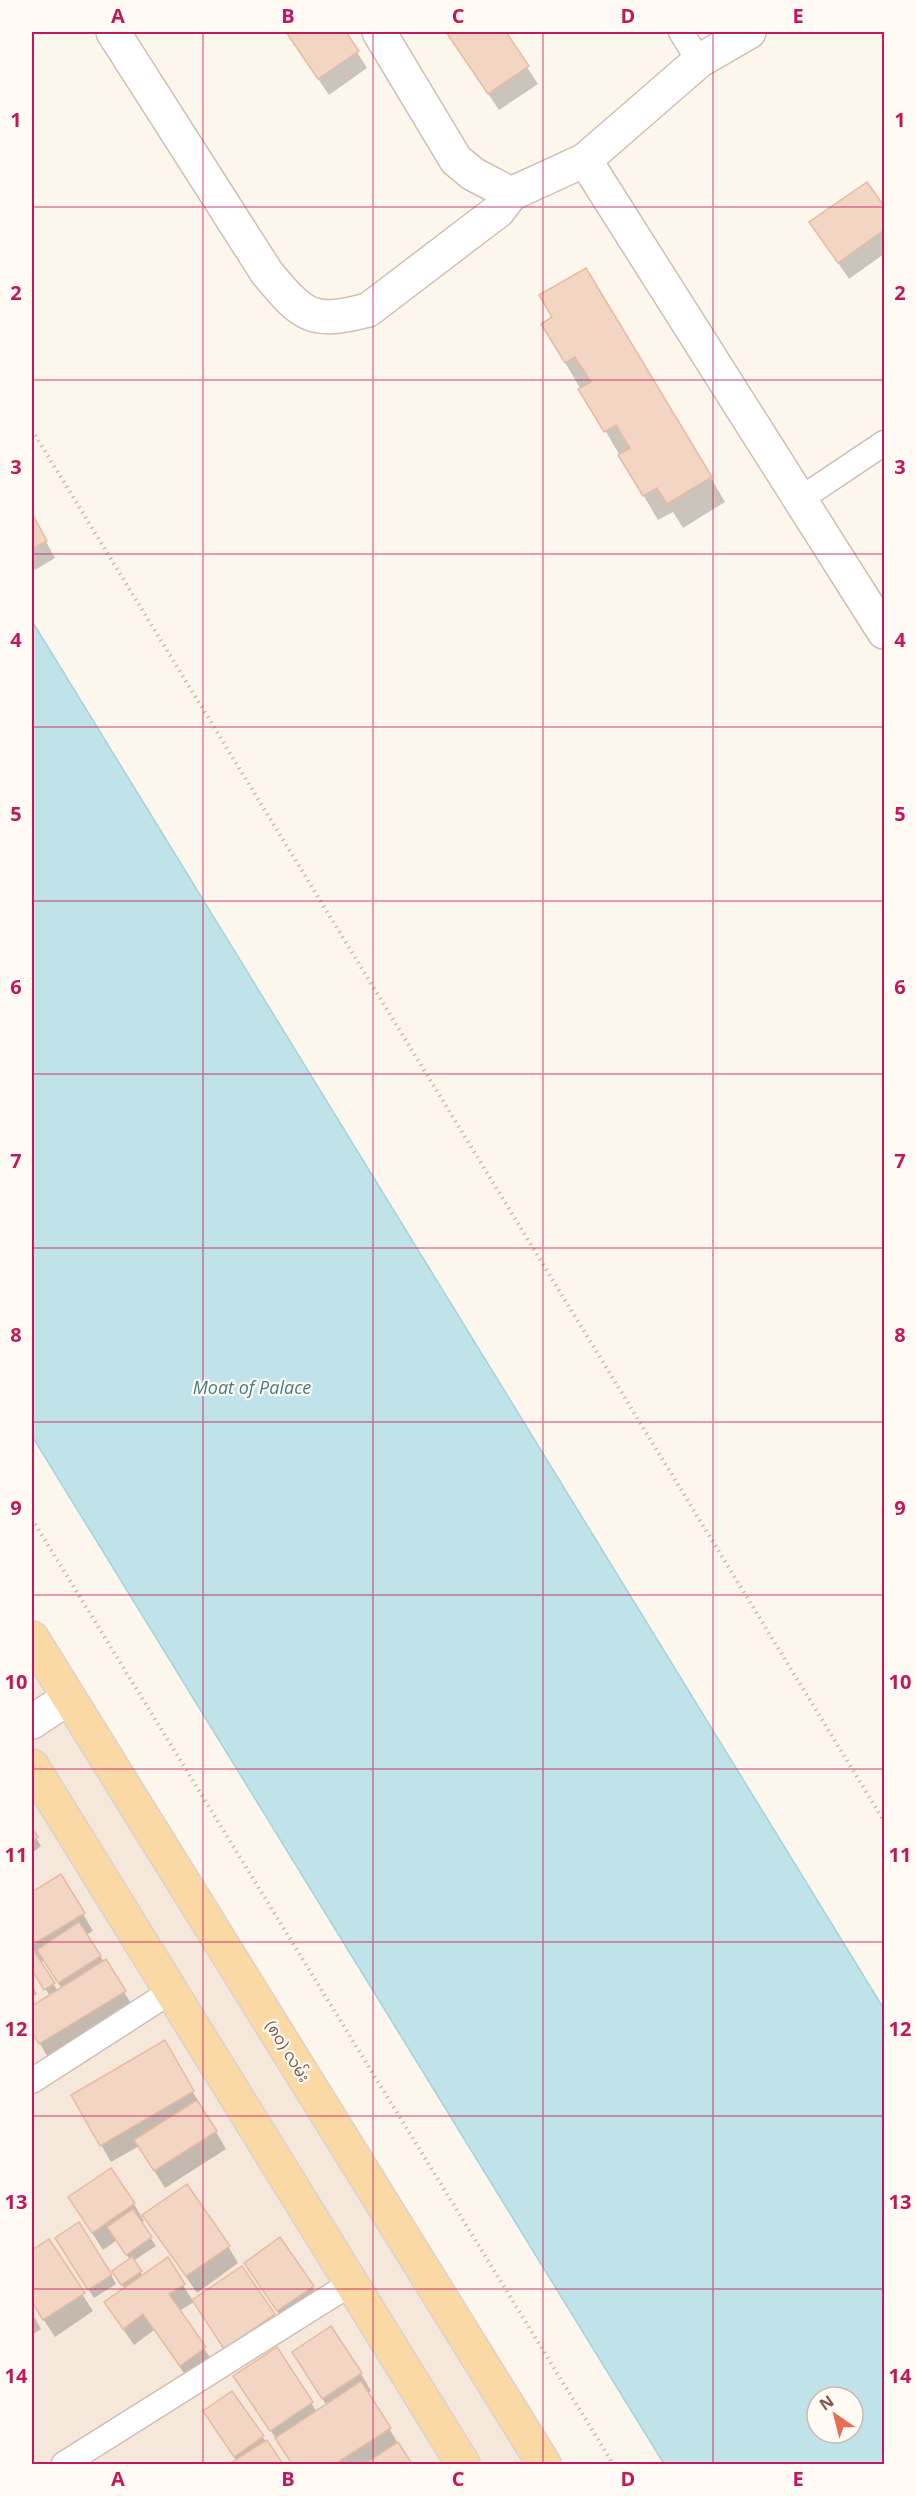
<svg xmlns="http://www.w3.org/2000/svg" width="916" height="2496" font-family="'Open Sans','Noto Sans Myanmar',sans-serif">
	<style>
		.residential { fill: #f5e8da }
		.water { fill: #bfe3e8; stroke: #a5d3da; stroke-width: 1.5; fill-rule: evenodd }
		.shadow { fill: #0003; fill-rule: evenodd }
		.building { fill: #f3d5c3; stroke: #e6bba3; stroke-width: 1.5 }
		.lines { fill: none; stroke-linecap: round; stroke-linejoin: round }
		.lane-casing { stroke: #d1beb0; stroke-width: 27 }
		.street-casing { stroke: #d1beb0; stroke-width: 36 }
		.secondary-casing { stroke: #d6c0b0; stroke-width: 36 }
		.primary-casing { stroke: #dad1cd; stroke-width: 36 }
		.path { stroke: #d9b8a5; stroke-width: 4; stroke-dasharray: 1.5 4.5; stroke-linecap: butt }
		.lane { stroke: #fff; stroke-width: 24 }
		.street { stroke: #fff; stroke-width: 33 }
		.secondary { stroke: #fff; stroke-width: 33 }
		.primary { stroke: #fbd9a5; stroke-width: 33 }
		.grid { fill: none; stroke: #c2185b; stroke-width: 1.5; stroke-opacity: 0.55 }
		.labels { text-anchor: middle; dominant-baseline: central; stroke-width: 4.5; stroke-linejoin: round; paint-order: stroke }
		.street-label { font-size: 16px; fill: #7a5c4d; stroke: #fffaf3 }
		.water-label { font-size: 18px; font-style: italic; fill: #437c86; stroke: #fffaf3 }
		.neatline { fill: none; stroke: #c2185b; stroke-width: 2 }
		.grid-label { font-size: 20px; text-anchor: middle; font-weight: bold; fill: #c2185b }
	</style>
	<rect width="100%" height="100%" fill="#fdf6ec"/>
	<path class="residential" d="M32 1619 552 2464H32Z"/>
	<path class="water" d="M32 621 884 2009V2464H664L32 1436ZM817 2397H853V2433H817Z"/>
	<g class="shadow">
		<path d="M286 32H344L367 68 329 95Z"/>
		<path d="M447 32H504L538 84 499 110Z"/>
		<path d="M867 184 884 209V254L849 279 811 223Z"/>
		<path d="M553 318 711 478 725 502 683 528 673 512 658 520 557 349Z"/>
		<path d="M32 516 55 558 35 570 32 565Z"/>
		<path d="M32 1831 41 1846 32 1853Z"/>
		<path d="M61 1876 93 1931 86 1935 135 2009 50 2061 32 2030V2008L50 1996 32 1968V1893ZM44 1960 62 1989 58 1991 40 1963Z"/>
		<path d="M32 1985 37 1994 32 1997Z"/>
		<path d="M164 2042 226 2149 165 2188 139 2146 111 2162 73 2096Z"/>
		<path d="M110 2170 134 2204 144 2221 141 2223 156 2246 133 2261 143 2276 167 2260 193 2301 242 2268 284 2332 235 2365 194 2302 179 2311 215 2365 190 2382 154 2330 134 2345 116 2319 125 2289 118 2280 130 2260 117 2240 103 2250 70 2198Z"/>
		<path d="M144 2215 228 2246 238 2263 197 2293Z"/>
		<path d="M48 2241 93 2311 55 2337 32 2302V2252Z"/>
		<path d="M61 2247 111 2275 116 2284 94 2298Z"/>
		<path d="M246 2263 312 2287 322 2304 288 2328Z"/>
		<path d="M32 2313 41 2329 32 2335Z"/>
		<path d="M276 2349 317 2412 327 2406 304 2369 361 2374 371 2391 367 2393 411 2464H293L235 2377Z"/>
		<path d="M232 2393 266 2442 281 2464H231L237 2461 205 2412Z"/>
	</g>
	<g class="building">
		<path d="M286 32H346L359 51 318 79Z"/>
		<path d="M446 32H506L529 66 488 94Z"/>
		<path d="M867 182 884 206V230L838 263 809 222Z"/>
		<path d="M586 268 712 477 667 504 657 488 643 496 618 455 630 448 616 425 604 432 578 389 591 382 575 357 565 363 541 324 552 317 539 295Z"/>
		<path d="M32 513 47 541 32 549Z"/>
		<path d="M32 1828 38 1837 32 1841Z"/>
		<path d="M61 1874 85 1913 32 1945V1892Z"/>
		<path d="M79 1922 101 1956 58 1983 37 1950Z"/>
		<path d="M34 1951 55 1983 44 1990 32 1970V1953Z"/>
		<path d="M106 1959 126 1991 39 2044 32 2032V2006Z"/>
		<path d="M165 2040 194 2091 100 2146 71 2095Z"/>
		<path d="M197 2100 217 2131 154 2171 134 2140Z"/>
		<path d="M111 2168 135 2203 92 2233 68 2197Z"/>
		<path d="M187 2184 230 2246 186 2276 142 2215Z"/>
		<path d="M133 2209 152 2237 126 2255 107 2227Z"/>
		<path d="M79 2222 112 2275 88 2290 55 2238Z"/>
		<path d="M280 2237 314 2286 277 2311 244 2263Z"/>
		<path d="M49 2239 85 2293 43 2320 32 2302V2250Z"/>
		<path d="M132 2257 142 2271 121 2285 112 2271Z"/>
		<path d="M168 2257 185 2284 169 2294 206 2347 180 2366 143 2314 123 2329 104 2302Z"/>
		<path d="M242 2266 275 2314 224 2349 192 2300Z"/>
		<path d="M331 2326 362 2373 322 2399 292 2352Z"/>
		<path d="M277 2347 313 2402 270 2431 233 2376Z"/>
		<path d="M361 2381 391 2428 335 2464H292L275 2438Z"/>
		<path d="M232 2391 264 2436 234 2457 203 2411Z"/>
		<path d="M267 2440 283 2464H229Z"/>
		<path d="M398 2442 412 2464H365Z"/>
	</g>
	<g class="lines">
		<g class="lane-casing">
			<g id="lane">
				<path d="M681 32 699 61"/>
				<path d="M799 500 884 443"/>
				<path d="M32 2081 170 1992"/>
				<path d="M64 2464 350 2284"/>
			</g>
		</g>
		<g class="street-casing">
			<g id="street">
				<path d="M113 32 267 273C303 316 311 325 368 310L498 211 511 194"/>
				<path d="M379 32 456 160 473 174 511 194 585 160 699 61 749 32"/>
				<path d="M585 160 884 632"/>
			</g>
		</g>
		<g class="secondary-casing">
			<path id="secondary" d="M32 1722 68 1698"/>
		</g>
		<g class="primary-casing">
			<g id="primary">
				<path d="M32 1638 544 2464"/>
				<path d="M32 1766 463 2464"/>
			</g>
		</g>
		<g class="path">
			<path d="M32 430 884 1821"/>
			<path d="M32 1519 613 2464"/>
		</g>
		<use href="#lane" class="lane"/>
		<use href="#street" class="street"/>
		<use href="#secondary" class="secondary"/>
		<use href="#primary" class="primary"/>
	</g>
	<path class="grid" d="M203 32V2464M373 32V2464M543 32V2464M713 32V2464M32 207H884M32 380H884M32 554H884M32 727H884M32 901H884M32 1074H884M32 1248H884M32 1422H884M32 1595H884M32 1769H884M32 1942H884M32 2116H884M32 2289H884"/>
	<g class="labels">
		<g class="street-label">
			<text transform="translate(288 2051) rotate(58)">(၈၀) လမ်း</text>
		</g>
		<g class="water-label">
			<text x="252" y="1387">Moat of Palace</text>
		</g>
	</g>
	<rect width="916" height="2496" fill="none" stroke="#fffaf3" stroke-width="66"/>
	<g transform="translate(835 2415) rotate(325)"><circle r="28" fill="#fffaf3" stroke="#cabbb1" stroke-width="1.5"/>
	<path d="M0-4.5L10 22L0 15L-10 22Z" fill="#e76f51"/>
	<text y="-9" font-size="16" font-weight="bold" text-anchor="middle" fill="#7a5c4d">N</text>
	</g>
	<rect x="33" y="33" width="850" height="2430" class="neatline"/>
	<g class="grid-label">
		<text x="118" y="23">A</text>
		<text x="288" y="23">B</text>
		<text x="458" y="23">C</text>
		<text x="628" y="23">D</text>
		<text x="798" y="23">E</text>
		<text x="16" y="127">1</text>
		<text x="900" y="127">1</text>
		<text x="16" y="300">2</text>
		<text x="900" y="300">2</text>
		<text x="16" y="474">3</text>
		<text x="900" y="474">3</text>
		<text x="16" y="647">4</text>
		<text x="900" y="647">4</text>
		<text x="16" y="821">5</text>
		<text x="900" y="821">5</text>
		<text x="16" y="994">6</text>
		<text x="900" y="994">6</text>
		<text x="16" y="1168">7</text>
		<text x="900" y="1168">7</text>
		<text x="16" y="1342">8</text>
		<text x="900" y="1342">8</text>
		<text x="16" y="1515">9</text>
		<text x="900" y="1515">9</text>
		<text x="16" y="1689">10</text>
		<text x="900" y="1689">10</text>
		<text x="16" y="1862">11</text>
		<text x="900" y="1862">11</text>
		<text x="16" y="2036">12</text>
		<text x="900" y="2036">12</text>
		<text x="16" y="2209">13</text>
		<text x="900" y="2209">13</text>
		<text x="16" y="2383">14</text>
		<text x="900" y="2383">14</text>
		<text x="118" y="2486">A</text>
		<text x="288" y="2486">B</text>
		<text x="458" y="2486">C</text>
		<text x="628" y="2486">D</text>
		<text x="798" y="2486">E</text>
	</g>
</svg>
